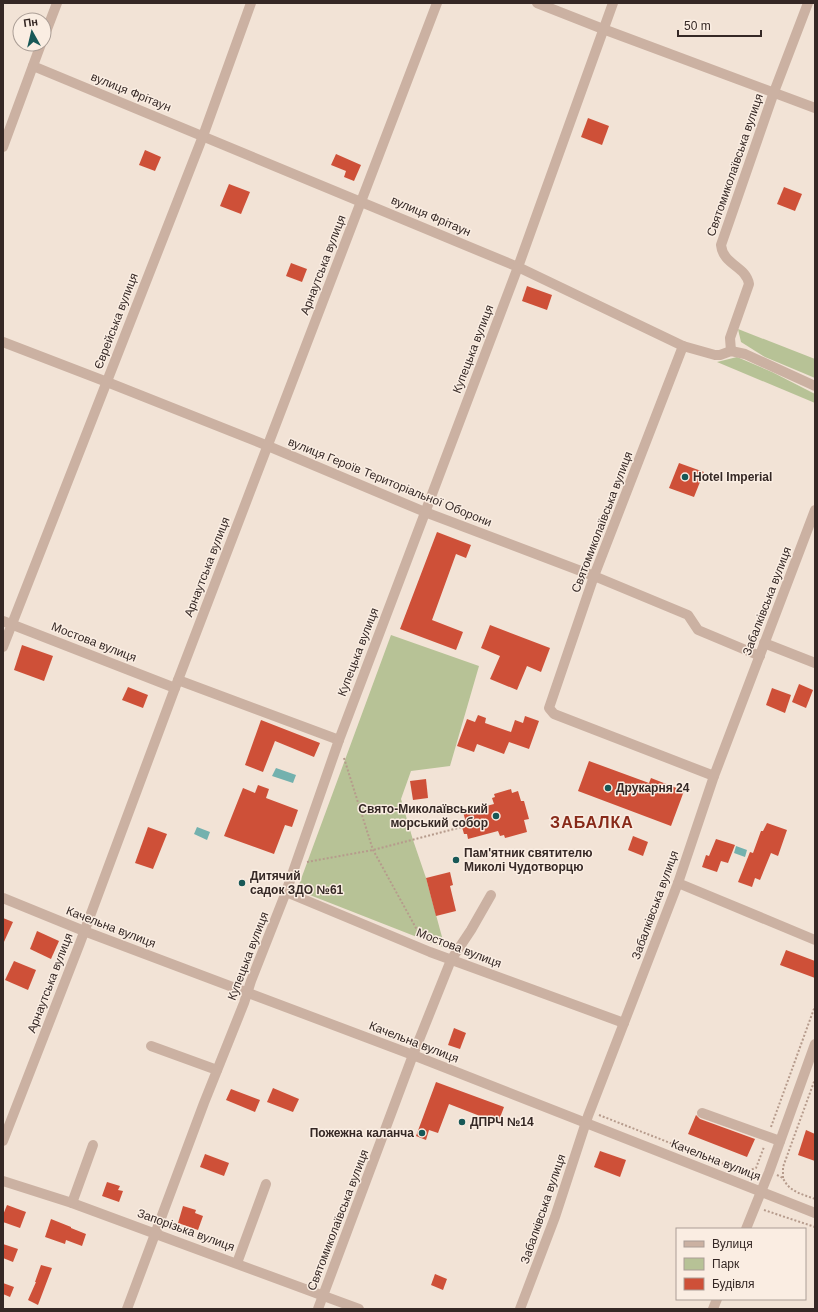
<svg xmlns="http://www.w3.org/2000/svg" width="818" height="1312" font-family="Helvetica,sans-serif">
	<style>
		.green { fill: #b7c296 }
		.water { fill: #73b1ae }
		.building { fill: #ce5038 }
		.lines { fill: none; stroke-linecap: round; stroke-linejoin: round }
		.path { stroke: #b69b8c; stroke-width: 2; stroke-dasharray: 2 2; stroke-linecap: butt }
		.minor { stroke: #cbb1a2; stroke-width: 10 }
		.poi-dot { fill: #185857; stroke: #faede2; stroke-width: 1.5 }
		.labels { text-anchor: middle; dominant-baseline: central; stroke-width: 3; stroke-linejoin: round; paint-order: stroke }
		.street-label { font-size: 12px; fill: #352825; stroke: #faede2 }
		.poi-label { font-size: 12px; font-weight: bold; fill: #352825; stroke: #faede2; text-anchor: start }
		.district-label { font-size: 16px; font-weight: bold; letter-spacing: 1px; fill: #882a19; stroke: #faede2 }
	</style>
	<rect width="100%" height="100%" fill="#f2e3d6"/>
	<g class="green">
		<path d="M738 329 815 359V378L765 357 741 342Z"/>
		<path d="M737 357 772 372 815 394V403L717 362Z"/>
		<path d="M391 635 479 666 450 766 411 771 401 799 413 840 426 878 445 948 297 890Z"/>
	</g>
	<g class="water">
		<path d="M276 768 296 775 293 783 272 776Z"/>
		<path d="M197 827 210 832 207 840 194 834Z"/>
		<path d="M736 846 747 850 745 857 734 853Z"/>
	</g>
	<g class="building">
		<path d="M588 118 609 126 602 145 581 137Z"/>
		<path d="M145 150 161 157 155 171 139 165Z"/>
		<path d="M336 154 361 165 354 181 344 177 346 171 331 165Z"/>
		<path d="M229 184 250 192 241 214 220 206Z"/>
		<path d="M784 187 802 194 795 211 777 204Z"/>
		<path d="M291 263 307 269 302 282 286 276Z"/>
		<path d="M527 286 552 295 547 310 522 301Z"/>
		<path d="M679 463 704 472 694 497 669 488Z"/>
		<path d="M437 532 471 545 466 558 456 554 432 620 463 632 456 650 400 629Z"/>
		<path d="M490 625 550 648 541 672 527 666 517 690 490 679 500 656 481 648Z"/>
		<path d="M22 645 53 656 44 681 14 670Z"/>
		<path d="M799 684 813 690 806 708 792 702Z"/>
		<path d="M128 687 148 695 143 708 122 700Z"/>
		<path d="M772 688 791 695 785 713 766 705Z"/>
		<path d="M478 715 486 718 485 723 511 732 515 720 523 723 525 716 539 721 529 749 509 742 504 754 477 744 474 752 457 746 467 719 475 722Z"/>
		<path d="M261 720 320 743 314 757 275 741 263 772 245 765Z"/>
		<path d="M589 761 649 783 651 778 684 791 671 826 578 791Z"/>
		<path d="M426 779 428 798 413 800 410 781Z"/>
		<path d="M258 785 269 789 266 798 298 810 292 827 285 825 274 854 224 836 243 788 255 793Z"/>
		<path d="M511 789 512 793 518 791 521 801H524L529 819 524 820 527 832 505 838 504 835 500 836 498 831 468 839 467 834H464L460 820 465 819 463 812 494 804 492 798 495 797 494 794Z"/>
		<path d="M767 823 787 830 778 856 771 853 760 880 755 878 752 887 738 882 750 852 753 853 761 831H763Z"/>
		<path d="M148 827 167 834 153 869 135 863Z"/>
		<path d="M633 836 648 842 643 856 628 850Z"/>
		<path d="M716 839 735 845 728 863 721 861 717 872 702 867 706 855 709 856Z"/>
		<path d="M450 872 453 885 450 886 456 911 436 916 426 878Z"/>
		<path d="M3 918 13 922 3 944Z"/>
		<path d="M37 931 59 941 51 959 30 949Z"/>
		<path d="M786 950 815 961V978L780 965Z"/>
		<path d="M14 961 36 970 28 990 5 980Z"/>
		<path d="M454 1028 466 1033 460 1049 448 1045Z"/>
		<path d="M436 1082 504 1107 498 1123 449 1104 438 1133 429 1130 426 1140 416 1136Z"/>
		<path d="M273 1088 299 1099 293 1112 267 1102Z"/>
		<path d="M231 1089 260 1100 255 1112 226 1100Z"/>
		<path d="M696 1115 700 1119 755 1139 747 1157 688 1134Z"/>
		<path d="M806 1130 815 1134V1161L798 1155Z"/>
		<path d="M600 1151 626 1160 620 1177 594 1167Z"/>
		<path d="M205 1154 229 1163 224 1176 200 1167Z"/>
		<path d="M107 1182 120 1186 118 1190 123 1191 119 1202 102 1196Z"/>
		<path d="M7 1205 26 1212 20 1228 3 1222V1215Z"/>
		<path d="M183 1206 196 1210 195 1213 203 1216 198 1230 178 1223Z"/>
		<path d="M51 1219 71 1227V1228L86 1234 82 1246 66 1240 65 1244 45 1237Z"/>
		<path d="M3 1244 18 1249 13 1262 3 1258Z"/>
		<path d="M41 1265 52 1268 38 1305 28 1300 36 1282H35Z"/>
		<path d="M435 1274 447 1279 443 1290 431 1285Z"/>
		<path d="M3 1283 14 1287 10 1297 3 1294Z"/>
	</g>
	<g class="lines">
		<g class="path">
			<path d="M344 758 373 850 421 937"/>
			<path d="M307 862 373 850 462 827"/>
			<path d="M599 1115 744 1172 756 1168 764 1147"/>
			<path d="M771 1127 815 1006"/>
			<path d="M777 1175 783 1178C789 1192 802 1194 815 1199"/>
			<path d="M783 1178V1167L815 1079"/>
			<path d="M764 1210 815 1227"/>
		</g>
		<g class="minor">
			<path d="M537 3 603 29 815 108"/>
			<path d="M44 37 57 3"/>
			<path d="M33 66 518 267 683 346 715 355H720L731 351 745 354 815 386"/>
			<path d="M3 147 41 44"/>
			<path d="M3 342 107 382 268 446 425 512 594 576 688 615 698 630 760 656"/>
			<path d="M683 346 594 576 549 708 554 714 714 776"/>
			<path d="M731 351 730 338 749 284C746 266 723 265 721 245L774 92 808 3"/>
			<path d="M3 621 175 688"/>
			<path d="M764 643 815 663"/>
			<path d="M3 647 203 136 251 3"/>
			<path d="M178 680 339 740"/>
			<path d="M678 883 815 940"/>
			<path d="M286 892 430 952 624 1023"/>
			<path d="M3 898 84 931 413 1055 815 1213"/>
			<path d="M151 1046 217 1070"/>
			<path d="M702 1113 780 1141"/>
			<path d="M3 1141 80 943 178 680 437 3"/>
			<path d="M3 1181 72 1203 359 1309"/>
			<path d="M72 1203 93 1145"/>
			<path d="M746 1229 769 1172 815 1044"/>
			<path d="M237 1263 266 1184"/>
			<path d="M127 1309 204 1103 244 1003 251 981 286 892 339 740 518 267 613 3"/>
			<path d="M318 1309 413 1055 451 960 471 930 491 895"/>
			<path d="M520 1309 555 1217 588 1116 678 883 714 776 815 510"/>
			<path d="M713 1309 717 1299"/>
		</g>
	</g>
	<g class="poi-dot">
		<circle cx="685" cy="477" r="4"/>
		<circle cx="608" cy="788" r="4"/>
		<circle cx="496" cy="816" r="4"/>
		<circle cx="456" cy="860" r="4"/>
		<circle cx="242" cy="883" r="4"/>
		<circle cx="462" cy="1122" r="4"/>
		<circle cx="422" cy="1133" r="4"/>
	</g>
	<g class="labels">
		<g class="street-label">
			<text transform="translate(131 92) rotate(22)">вулиця Фрітаун</text>
			<text transform="translate(735 165) rotate(-71)">Святомиколаївська вулиця</text>
			<text transform="translate(431 216) rotate(23)">вулиця Фрітаун</text>
			<text transform="translate(323 265) rotate(-69)">Арнаутська вулиця</text>
			<text transform="translate(116 321) rotate(-69)">Єврейська вулиця</text>
			<text transform="translate(473 349) rotate(-69)">Купецька вулиця</text>
			<text transform="translate(390 482) rotate(22)">вулиця Героїв Територіальної Оборони</text>
			<text transform="translate(602 522) rotate(-69)">Святомиколаївська вулиця</text>
			<text transform="translate(207 567) rotate(-69)">Арнаутська вулиця</text>
			<text transform="translate(767 601) rotate(-69)">Забалківська вулиця</text>
			<text transform="translate(94 642) rotate(21)">Мостова вулиця</text>
			<text transform="translate(358 652) rotate(-69)">Купецька вулиця</text>
			<text transform="translate(655 905) rotate(-70)">Забалківська вулиця</text>
			<text transform="translate(111 927) rotate(21)">Качельна вулиця</text>
			<text transform="translate(459 948) rotate(21)">Мостова вулиця</text>
			<text transform="translate(248 956) rotate(-69)">Купецька вулиця</text>
			<text transform="translate(50 983) rotate(-69)">Арнаутська вулиця</text>
			<text transform="translate(414 1042) rotate(21)">Качельна вулиця</text>
			<text transform="translate(716 1160) rotate(21)">Качельна вулиця</text>
			<text transform="translate(543 1209) rotate(-71)">Забалківська вулиця</text>
			<text transform="translate(338 1220) rotate(-69)">Святомиколаївська вулиця</text>
			<text transform="translate(186 1230) rotate(20)">Запорізька вулиця</text>
		</g>
		<g class="poi-label">
			<text x="693" y="477">Hotel Imperial</text>
			<text x="616" y="788">Друкарня 24</text>
			<text x="488" y="809" text-anchor="end">Свято-Миколаївський<tspan x="488" dy="14">морський собор</tspan></text>
			<text x="464" y="853">Пам'ятник святителю<tspan x="464" dy="14">Миколі Чудотворцю</tspan></text>
			<text x="250" y="876">Дитячий<tspan x="250" dy="14">садок ЗДО №61</tspan></text>
			<text x="470" y="1122">ДПРЧ №14</text>
			<text x="414" y="1133" text-anchor="end">Пожежна каланча</text>
		</g>
		<g class="district-label">
			<text x="592" y="822">ЗАБАЛКА</text>
		</g>
	</g>
	<rect width="818" height="1312" fill="none" stroke="#352825" stroke-width="8"/>
	<rect x="676" y="1228" width="130" height="72" fill="#faede2" stroke="#ab9e96"/>
	<rect x="684" y="1241" width="20" height="6" fill="#cbb1a2" stroke="#ab9e96"/>
	<text x="712" y="1248" font-size="12" fill="#352825">Вулиця</text>
	<rect x="684" y="1258" width="20" height="12" fill="#b7c296" stroke="#ab9e96"/>
	<text x="712" y="1268" font-size="12" fill="#352825">Парк</text>
	<rect x="684" y="1278" width="20" height="12" fill="#ce5038" stroke="#ab9e96"/>
	<text x="712" y="1288" font-size="12" fill="#352825">Будівля</text>
	<g transform="translate(32 32) rotate(352)"><circle r="19" fill="#faede2" stroke="#ab9e96"/>
	<path d="M0-3L7 15L0 10L-7 15Z" fill="#185857"/>
	<text y="-6" font-size="11" font-weight="bold" text-anchor="middle" fill="#352825">Пн</text>
	</g>
	<path d="M678 30v6h83v-6" fill="none" stroke="#352825" stroke-width="2"/>
	<text x="684" y="30" font-size="12" fill="#352825" stroke="#faede2" stroke-width="3" paint-order="stroke">50 m</text>
</svg>
